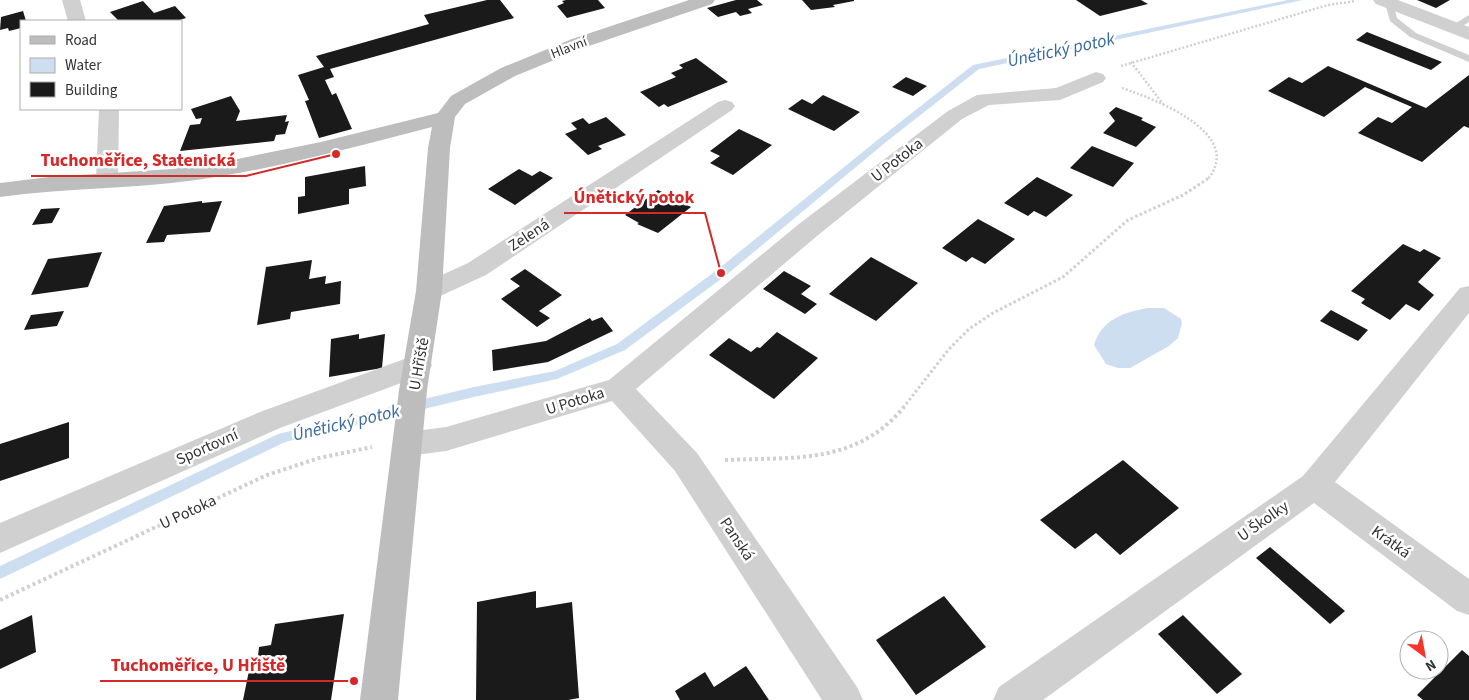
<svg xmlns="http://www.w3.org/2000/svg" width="1469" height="700" font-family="'Source Sans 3',sans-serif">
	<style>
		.water { fill: #ccdef0 }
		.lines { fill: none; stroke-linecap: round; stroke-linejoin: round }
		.stream { fill: #ccdef0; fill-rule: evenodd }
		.building { fill: #1a1a1a }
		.path-far2 { stroke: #d0d0d0; stroke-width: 2.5; stroke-dasharray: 2 2; stroke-linecap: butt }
		.path-far1 { stroke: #d0d0d0; stroke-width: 3; stroke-dasharray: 2.5 2.5; stroke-linecap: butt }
		.path { stroke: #d0d0d0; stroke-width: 4; stroke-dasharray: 3 3; stroke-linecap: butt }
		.lane { fill: #d0d0d0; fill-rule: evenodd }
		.street { fill: #d0d0d0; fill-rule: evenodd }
		.secondary { fill: #bdbdbd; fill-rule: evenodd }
		.labels { text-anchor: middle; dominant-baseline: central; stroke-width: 5; stroke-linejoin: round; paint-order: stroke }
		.far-street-label { font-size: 14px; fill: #333; stroke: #fff }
		.street-label { font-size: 16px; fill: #333; stroke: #fff }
		.water-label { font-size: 18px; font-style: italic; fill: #386a9e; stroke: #fff }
		.leader { fill: none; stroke: #d62828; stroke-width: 2 }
		.callout-dot { fill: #d62828; stroke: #fff; stroke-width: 2 }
		.callout-label { font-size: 18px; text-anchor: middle; font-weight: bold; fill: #d62828; stroke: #fff; stroke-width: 5; stroke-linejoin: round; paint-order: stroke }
	</style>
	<rect width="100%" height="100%" fill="#fff"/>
	<path class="water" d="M1148 308H1164L1181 319 1182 323 1178 338 1169 346 1130 368H1118L1106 364 1094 345C1101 320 1124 312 1148 308Z"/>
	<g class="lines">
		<path class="stream" d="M1288 0H1303L979 69 886 142 725 276 625 350 557 379 474 397 285 442 0 579V566L278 434 474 387 555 371 617 344 717 270 880 138 973 65Z"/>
	</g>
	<g class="building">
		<path d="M487 0H500L514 18 330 69 334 77 325 80 332 95 336 93 352 129 319 138 305 101 309 100 298 75 324 67 316 56 429 24 424 15Z"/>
		<path d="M566 0H598L605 8 567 18 557 6 564 3 562 1Z"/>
		<path d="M736 0H757L763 5 748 9 752 13 740 16 736 12 718 17 707 8Z"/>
		<path d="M802 0H854V1L833 5 835 7 811 10Z"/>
		<path d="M1076 0H1141L1148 4 1100 16Z"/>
		<path d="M1417 0H1450L1436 8Z"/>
		<path d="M143 1 154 13 175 6 186 18 176 21H119L110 12Z"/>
		<path d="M23 11 26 21H21V28L9 31 8 28 0 30 1 17Z"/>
		<path d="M1367 32 1442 62 1431 70 1356 40Z"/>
		<path d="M696 58 728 82 668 107 664 104 659 107 640 92 676 77 671 73 683 68 679 65Z"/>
		<path d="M1328 66 1426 108 1469 75V128L1464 126 1422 162 1358 133 1378 117 1392 123 1412 107 1365 87 1324 117 1268 91 1289 77 1302 83Z"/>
		<path d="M906 77 927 86 913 96 892 87Z"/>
		<path d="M823 95 860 112 834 131 788 109 802 99 812 104Z"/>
		<path d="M231 96 240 111 236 121 287 115 285 122 289 121 285 134 276 135 274 141 180 151 190 125 200 124 202 118 196 119 191 109Z"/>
		<path d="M1116 107 1143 118 1141 120 1156 127 1136 147 1103 133 1115 121 1109 113Z"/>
		<path d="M606 117 626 135 598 146 602 149 588 155 565 134 577 129 571 123 583 118 589 124Z"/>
		<path d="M739 129 772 145 733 175 710 163 720 156 710 151Z"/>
		<path d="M1092 146 1134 163 1113 187 1070 168Z"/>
		<path d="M365 166 366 186 349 189V204L298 214V197L305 196V177Z"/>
		<path d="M519 169 532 176 540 171 553 178 515 205 488 189Z"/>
		<path d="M1037 177 1073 195 1046 217 1034 211 1028 216 1004 203Z"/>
		<path d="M658 190 691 207 658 233 637 224 639 223 625 215Z"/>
		<path d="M202 201V203L222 201 210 232 167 235 164 242 146 243 164 206Z"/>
		<path d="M60 208 52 223 32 225 41 209Z"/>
		<path d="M978 219 1015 239 985 264 972 257 966 262 942 248Z"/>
		<path d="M1403 244 1420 252 1424 249 1441 258 1418 282 1434 295 1419 311 1406 304 1390 320 1361 303 1365 299 1351 291Z"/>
		<path d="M102 252 88 287 31 295 48 259Z"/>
		<path d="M871 257 918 283 876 321 829 294Z"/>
		<path d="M312 260 309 279 326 276 325 284 341 281 340 304 291 312 290 319 257 325 266 267Z"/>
		<path d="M525 269 562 295 539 311 550 318 537 327 501 299 520 286 510 279Z"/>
		<path d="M784 271 811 286 801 294 817 304 805 314 763 289Z"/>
		<path d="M1331 310 1368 330 1358 341 1320 321Z"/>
		<path d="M64 311 57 326 24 330 31 315Z"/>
		<path d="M602 317 613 331 548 362 493 371 492 350 546 341 590 318 592 321Z"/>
		<path d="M777 332 818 358 774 399 709 355 729 338 751 352 757 347 760 348Z"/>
		<path d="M359 334V339L385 334 382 368 329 377 331 339Z"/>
		<path d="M69 422V458L0 481V444Z"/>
		<path d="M1123 460 1179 508 1120 555 1096 533 1075 549 1040 520Z"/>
		<path d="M1270 547 1345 611 1330 624 1256 558Z"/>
		<path d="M536 591V608L572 602 579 698 568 700H476L477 602Z"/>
		<path d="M944 596 986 647 916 695 876 640Z"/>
		<path d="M344 614 331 700H243L252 656H258L259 647 271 645 275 624Z"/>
		<path d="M32 615 36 652 0 669V630Z"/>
		<path d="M1183 615 1242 674 1217 694 1158 634Z"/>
		<path d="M1462 650 1469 656V700H1423L1417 695Z"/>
		<path d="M746 666 769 700H680L675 691 705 672 714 687Z"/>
	</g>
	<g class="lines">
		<g class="path-far2">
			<path d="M1131 62 1163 104"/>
			<path d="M1121 66 1328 5 1356 1"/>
			<path d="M1122 88C1154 99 1245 133 1208 179"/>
		</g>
		<path class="path-far1" d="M903 408 949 349 969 329 993 313 1063 277 1128 220 1183 195 1209 178"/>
		<g class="path">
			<path d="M725 460C794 457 856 465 904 407"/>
			<path d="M0 600 267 475 319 458 372 447"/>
		</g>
		<g class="lane">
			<path d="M1389 0 1393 3 1397 18 1416 33 1469 55V62L1410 37 1390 21 1385 3Z"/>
			<path d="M1469 15V22L1456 30 1448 28Z"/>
		</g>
		<g class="street">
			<path d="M62 0H80L86 21H68Z"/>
			<path d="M1373 0H1398L1469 27V40L1376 4Z"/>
			<path d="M1096 72 1103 74 1106 78 1103 82 1060 100 989 105 962 119 817 236 636 389 697 453 857 687 863 700H822L675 471 612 401 446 451 408 456 397 453 393 444 397 435 408 432 446 427 609 380 799 224 948 111 977 95 1056 88Z"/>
			<path d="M725 100 732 102 735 106 732 110 486 275 438 297 429 300 420 297 416 291 420 285 468 263 718 102Z"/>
			<path d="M99 109H119L118 179 115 184 107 186 99 184 96 179Z"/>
			<path d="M1469 286V313L1335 482 1469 579V615L1457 611 1314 503 1043 700H993L999 687 1303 476 1460 288Z"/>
			<path d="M418 354 428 357 432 365 428 373 280 428 0 553V523L260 412Z"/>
		</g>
		<path class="secondary" d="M689 0H715L712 4 586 47 515 76 465 104 455 117 450 148 442 291 427 390 398 700H360L399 390 416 291 428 148 432 127C354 147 276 169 196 180 131 189 65 188 0 197V183L49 177 172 169 227 161 321 142 438 113 451 96 501 68 572 39Z"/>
	</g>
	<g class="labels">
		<g class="far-street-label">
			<text transform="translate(569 48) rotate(-21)">Hlavní</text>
		</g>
		<g class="street-label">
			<text transform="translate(897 160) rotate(-38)">U Potoka</text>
			<text transform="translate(529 235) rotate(-33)">Zelená</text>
			<text transform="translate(419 364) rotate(-80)">U Hřiště</text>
			<text transform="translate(575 401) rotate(-17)">U Potoka</text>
			<text transform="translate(207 447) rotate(-24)">Sportovní</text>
			<text transform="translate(188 512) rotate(-25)">U Potoka</text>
			<text transform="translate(1263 521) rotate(-35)">U Školky</text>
			<text transform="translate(737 539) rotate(56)">Panská</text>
			<text transform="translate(1391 542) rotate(36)">Krátká</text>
		</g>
		<g class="water-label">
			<text transform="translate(1061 50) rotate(-12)">Únětický potok</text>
			<text transform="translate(346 423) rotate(-13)">Únětický potok</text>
		</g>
	</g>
	<path class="leader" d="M336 154L246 176H31M721 273L705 213H564M354 681L295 681H100"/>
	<g class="callout-dot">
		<circle cx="336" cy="154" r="5"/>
		<circle cx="721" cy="273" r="5"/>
		<circle cx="354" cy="681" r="5"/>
	</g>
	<g class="callout-label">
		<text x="138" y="166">Tuchoměřice, Statenická</text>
		<text x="634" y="203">Únětický potok</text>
		<text x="198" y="671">Tuchoměřice, U Hřiště</text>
	</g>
	<rect x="20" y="20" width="162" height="90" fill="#ffffff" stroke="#adadad"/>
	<rect x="30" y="36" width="25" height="8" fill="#bdbdbd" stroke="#adadad"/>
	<text x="65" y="45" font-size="15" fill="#333333">Road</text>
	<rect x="30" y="58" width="25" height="15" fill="#ccdef0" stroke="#adadad"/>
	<text x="65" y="70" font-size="15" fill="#333333">Water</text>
	<rect x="30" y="82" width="25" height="15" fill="#1a1a1a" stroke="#adadad"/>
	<text x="65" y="95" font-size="15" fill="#333333">Building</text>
	<g transform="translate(1424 655) rotate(148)"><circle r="24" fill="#ffffff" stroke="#adadad"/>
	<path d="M0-4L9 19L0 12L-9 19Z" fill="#f4352b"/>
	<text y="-8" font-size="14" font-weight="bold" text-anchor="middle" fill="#333333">N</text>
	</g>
</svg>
